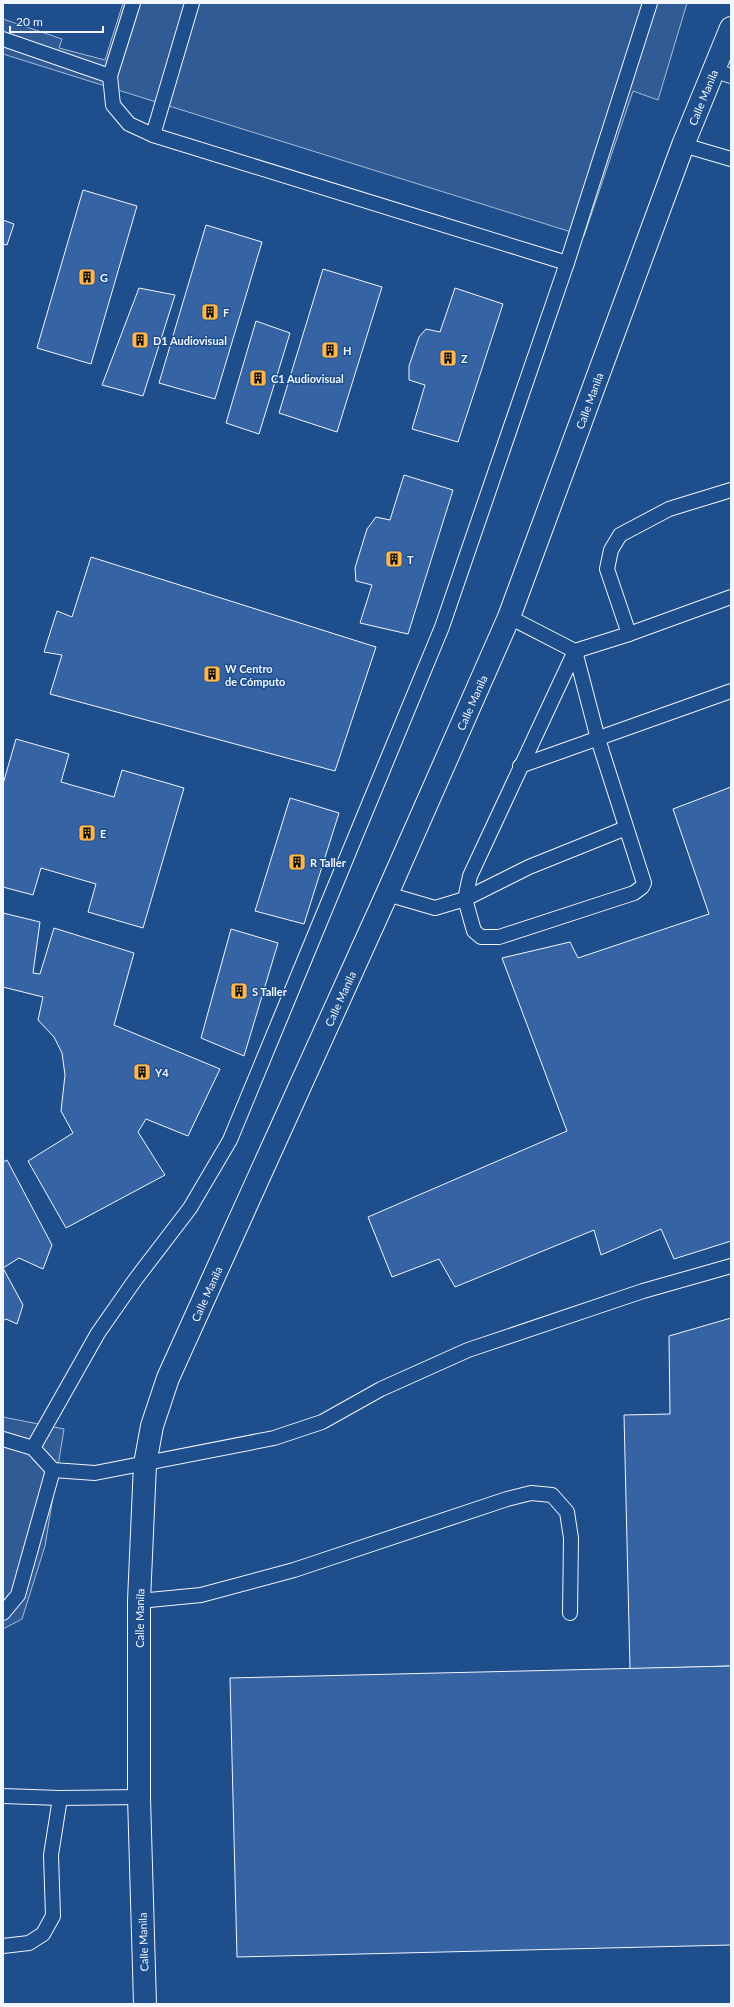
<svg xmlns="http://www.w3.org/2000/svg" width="734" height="2007" font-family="Lato,sans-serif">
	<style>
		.built { fill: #305b95; stroke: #a8bbd7 }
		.building { fill: #3563a3; stroke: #f2f6ff }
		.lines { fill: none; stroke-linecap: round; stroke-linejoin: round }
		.lane-casing { stroke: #f2f6ff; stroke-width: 16 }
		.secondary-casing { stroke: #f2f6ff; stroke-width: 24 }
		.lane { stroke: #1f4e8c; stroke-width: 14 }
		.secondary { stroke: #1f4e8c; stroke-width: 22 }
		.labels { text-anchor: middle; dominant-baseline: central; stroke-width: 3; stroke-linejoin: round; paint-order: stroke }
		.street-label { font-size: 11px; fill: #f2f6ff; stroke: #1f4e8c }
		.poi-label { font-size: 11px; font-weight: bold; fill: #f2f6ff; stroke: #1f4e8c; text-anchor: start }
	</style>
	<rect width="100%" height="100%" fill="#1f4e8c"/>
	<g class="built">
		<path d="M123 3H687L658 100 633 91 584 236 3 54V19L62 39 59 48 105 60Z"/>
		<path d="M3 1417 64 1429 45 1546 22 1619 3 1629Z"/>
	</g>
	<g class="building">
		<path d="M83 190 137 206 91 364 37 348Z"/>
		<path d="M3 220 14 224 7 245 3 244Z"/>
		<path d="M206 225 262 242 215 399 159 383Z"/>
		<path d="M323 269 382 287 337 432 279 413Z"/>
		<path d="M139 288 175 295 143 396 102 385Z"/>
		<path d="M455 288 503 304 458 442 412 429 425 385 409 380V366L419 337 426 329 440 332Z"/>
		<path d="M256 321 290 333 259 434 226 423Z"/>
		<path d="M404 475 453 490 408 634 360 623 372 585 356 581 355 568 367 529 376 517 390 520Z"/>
		<path d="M91 557 376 647 335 771 50 694 62 655 44 652 57 611 72 617Z"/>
		<path d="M16 739 69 754 61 782 114 797 122 770 184 788 143 928 88 912 96 884 41 868 33 895 3 887V784Z"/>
		<path d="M731 787V1241L674 1259 661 1229 601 1255 594 1230 455 1287 439 1259 392 1277 368 1217 567 1131 502 958 570 942 578 958 709 914 673 809Z"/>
		<path d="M290 798 339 813 304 924 255 911Z"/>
		<path d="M3 913 40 922 33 973 40 974 54 928 134 953 114 1025 220 1069 188 1136 146 1119 138 1132 165 1175 66 1228 28 1161 73 1133 61 1111 65 1075 62 1053 54 1037 38 1020 43 997 3 987Z"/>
		<path d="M231 929 278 943 244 1056 201 1038Z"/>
		<path d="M7 1160 52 1245 43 1269 19 1258 3 1268 23 1305 17 1324 6 1319 3 1321V1162Z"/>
		<path d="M731 1318V1666L630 1669 624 1415 670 1414 669 1336Z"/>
		<path d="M731 1666V1945L237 1957 230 1678Z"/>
	</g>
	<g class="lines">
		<g class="lane-casing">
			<g id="lane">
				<path d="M133 3 110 76 113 105 129 124 153 135 567 263"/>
				<path d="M3 39 110 76"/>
				<path d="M713 70 731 76"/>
				<path d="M153 135 192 3"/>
				<path d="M683 145 731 159"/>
				<path d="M509 617 575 651 629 634 607 569 611 550 620 535 669 509 731 490"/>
				<path d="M629 634 731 597"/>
				<path d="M575 651 598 739 644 883 642 887 634 893 499 937H481L474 931 465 899 470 876Z"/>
				<path d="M520 766 731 691"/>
				<path d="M387 894 435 908 465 899 529 867 626 828"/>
				<path d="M3 1439 33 1448 53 1470 95 1473 274 1438 322 1422 381 1389 468 1350 643 1291 731 1266"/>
				<path d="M33 1448 98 1333 135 1280 190 1208 230 1140 442 627 567 263 650 3"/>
				<path d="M139 1601 201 1595 294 1570 507 1499 531 1493 552 1495 567 1512 571 1538 570 1613"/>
				<path d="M3 1613 18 1595 53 1470"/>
				<path d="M3 1796 60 1798 139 1797"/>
				<path d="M3 1946 29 1943 43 1934 53 1916 51 1855 60 1798"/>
			</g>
		</g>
		<g class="secondary-casing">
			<g id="secondary">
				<path id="s1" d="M145 2004 139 1797V1601L145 1464 152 1426 168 1378 387 894 509 617 683 145 731 28"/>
			</g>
		</g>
		<use href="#lane" class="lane"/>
		<use href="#secondary" class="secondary"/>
	</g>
	<defs>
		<g id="building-square" transform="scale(0.9)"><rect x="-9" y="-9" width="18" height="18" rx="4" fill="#ffb74d" stroke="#1f4e8c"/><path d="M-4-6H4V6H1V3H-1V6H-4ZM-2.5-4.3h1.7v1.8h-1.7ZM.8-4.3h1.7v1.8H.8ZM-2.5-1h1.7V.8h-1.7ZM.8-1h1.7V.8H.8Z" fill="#111"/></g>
	</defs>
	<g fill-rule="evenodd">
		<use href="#building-square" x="87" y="277"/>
		<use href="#building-square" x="210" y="312"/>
		<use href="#building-square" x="140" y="340"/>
		<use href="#building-square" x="330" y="350"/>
		<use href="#building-square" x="448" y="358"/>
		<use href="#building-square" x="258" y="378"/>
		<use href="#building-square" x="394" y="559"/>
		<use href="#building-square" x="212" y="674"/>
		<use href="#building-square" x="87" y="833"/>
		<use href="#building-square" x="297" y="862"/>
		<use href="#building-square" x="239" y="991"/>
		<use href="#building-square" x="142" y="1072"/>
	</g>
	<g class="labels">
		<g class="street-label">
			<text stroke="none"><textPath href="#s1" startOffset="2018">Calle Manila</textPath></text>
			<text stroke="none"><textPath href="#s1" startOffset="1694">Calle Manila</textPath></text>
			<text stroke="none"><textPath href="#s1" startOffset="1370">Calle Manila</textPath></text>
			<text stroke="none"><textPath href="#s1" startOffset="1046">Calle Manila</textPath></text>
			<text stroke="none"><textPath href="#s1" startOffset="722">Calle Manila</textPath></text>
			<text stroke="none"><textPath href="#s1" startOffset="386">Calle Manila</textPath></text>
			<text transform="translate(143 1942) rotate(-92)">Calle Manila</text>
		</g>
		<g class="poi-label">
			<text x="100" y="277">G</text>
			<text x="223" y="312">F</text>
			<text x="153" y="340">D1 Audiovisual</text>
			<text x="343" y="350">H</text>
			<text x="461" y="358">Z</text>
			<text x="271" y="378">C1 Audiovisual</text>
			<text x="407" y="559">T</text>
			<text x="225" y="668">W Centro<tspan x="225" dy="13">de Cómputo</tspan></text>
			<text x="100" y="833">E</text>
			<text x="310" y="862">R Taller</text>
			<text x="252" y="991">S Taller</text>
			<text x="155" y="1072">Y4</text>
		</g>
	</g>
	<rect width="734" height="2007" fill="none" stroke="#f2f6ff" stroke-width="8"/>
	<path d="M10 26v6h93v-6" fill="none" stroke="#f2f6ff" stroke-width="2"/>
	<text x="16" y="26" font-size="12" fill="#f2f6ff" stroke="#1f4e8c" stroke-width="3" paint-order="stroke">20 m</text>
</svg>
